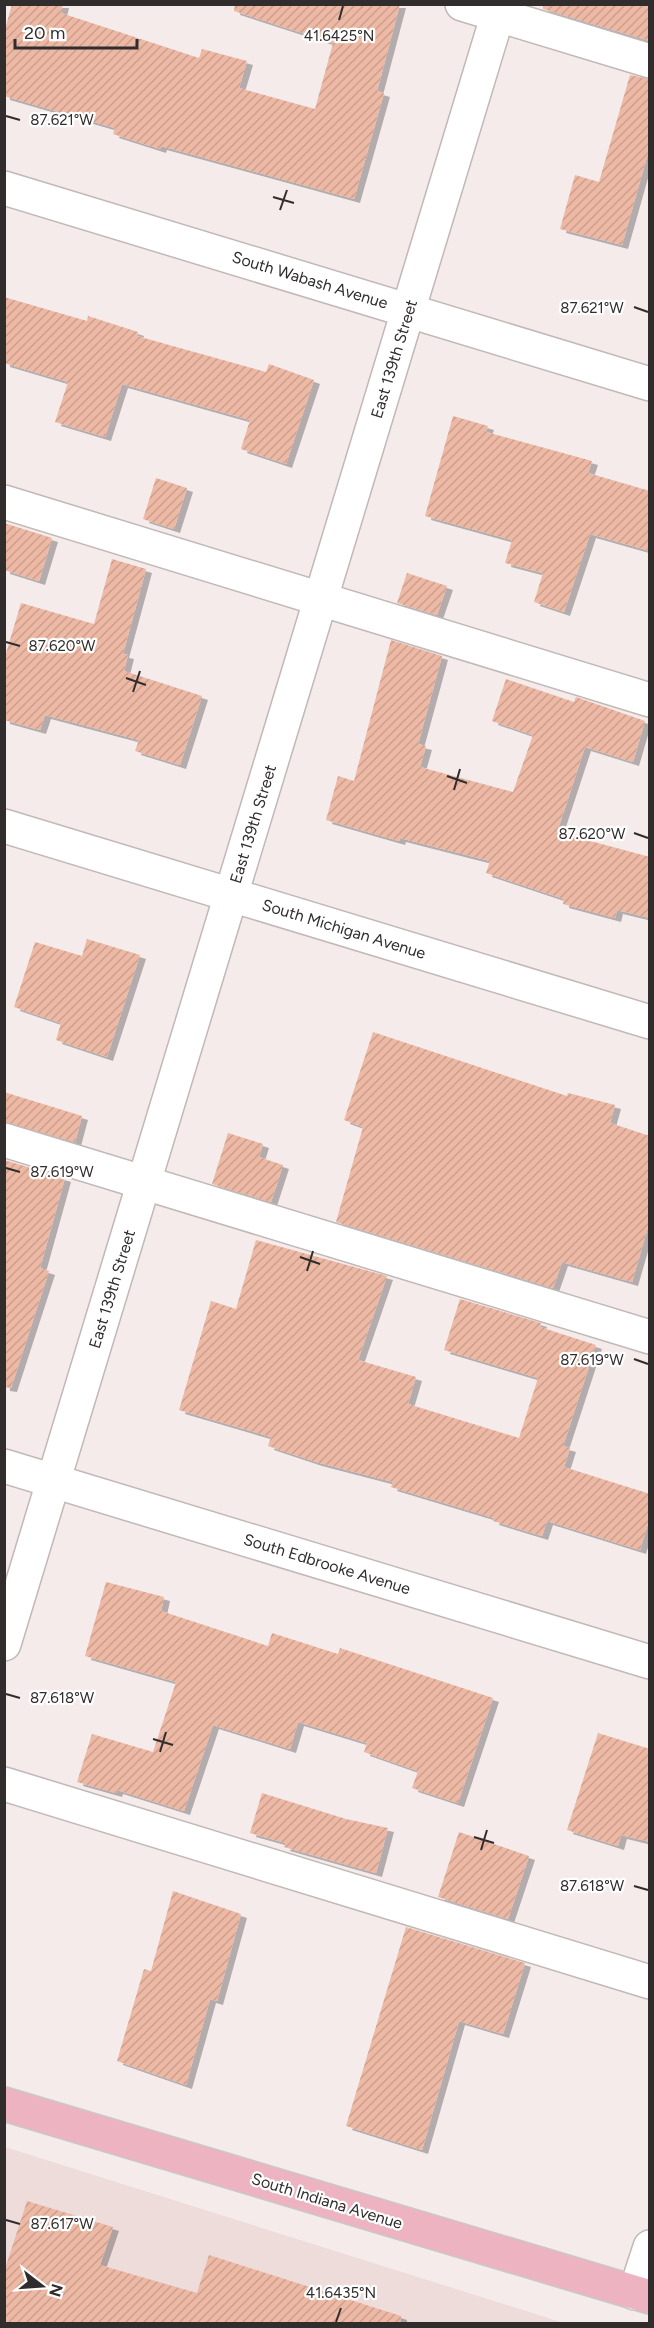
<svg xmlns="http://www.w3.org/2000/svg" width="654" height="2328" font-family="Figtree,sans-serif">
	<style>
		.built { fill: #eedcda }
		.building { fill: url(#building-hatch); filter: url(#shadow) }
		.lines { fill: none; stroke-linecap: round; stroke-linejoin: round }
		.minor-casing { stroke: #c1b8b7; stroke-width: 36 }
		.major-casing { stroke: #c9c8c8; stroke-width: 36 }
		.minor { stroke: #fff; stroke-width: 33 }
		.major { stroke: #edb3c1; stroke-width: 33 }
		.ticks { fill: none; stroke: #312d2d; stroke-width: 2 }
		.labels { text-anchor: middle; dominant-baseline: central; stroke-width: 4.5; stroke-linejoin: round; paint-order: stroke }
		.street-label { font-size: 16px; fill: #312d2d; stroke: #fff }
		.ticks-label { font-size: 15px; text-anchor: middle; fill: #312d2d; stroke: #fff; stroke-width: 4.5; stroke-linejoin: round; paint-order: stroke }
	</style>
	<defs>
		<pattern id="building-hatch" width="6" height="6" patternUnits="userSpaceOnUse" patternTransform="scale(1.5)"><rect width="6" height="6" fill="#edb9a4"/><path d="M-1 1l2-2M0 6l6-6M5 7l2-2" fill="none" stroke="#cc9f8e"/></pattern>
		<filter id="shadow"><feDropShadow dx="6" dy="4" stdDeviation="0" flood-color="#0004"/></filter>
	</defs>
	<rect width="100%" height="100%" fill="#f5ebea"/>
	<path class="built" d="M5 2147 564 2323H5Z"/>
	<g class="building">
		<path d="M12 4H63L61 13 199 58 202 49 247 61 239 88 315 109 333 43 234 11 235 4H400L377 91 384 93 354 199 161 146 160 149 113 134 115 128 4 96V33Z"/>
		<path d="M543 4H650V41L543 9Z"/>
		<path d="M630 75 650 79V146L622 245 560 229 575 175 599 182Z"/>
		<path d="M4 297 87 321 88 316 138 332 137 336 266 372 269 364 314 380 286 464 241 449 250 420 122 384 105 437 55 422 68 382 4 363Z"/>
		<path d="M453 416 488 426 486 432 592 461 588 473 650 491V551L590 534 564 612 534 602 543 573 505 563 512 540 425 516Z"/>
		<path d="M156 478 187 488 174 529 143 519Z"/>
		<path d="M4 523 52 538 39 581 4 570Z"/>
		<path d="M112 559 146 569 123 654 128 655 124 671 202 696 180 765 135 751 139 740 45 715 40 730 4 720V660L21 603 94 624Z"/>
		<path d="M407 573 447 586 437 615 397 603Z"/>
		<path d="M391 640 442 656 418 744 426 746 420 767 513 792 533 735 492 721 506 679 574 702 576 697 645 721 633 762 585 747 557 832 650 857V918L617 910 615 918 563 904 564 899 486 873 490 861 400 838 399 841 326 820 338 776 354 781Z"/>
		<path d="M87 939 140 955 107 1057 56 1040 61 1023 14 1007 35 942 82 956Z"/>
		<path d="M373 1032 567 1096 568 1093 615 1105 610 1123 650 1136V1220L632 1282 562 1262 553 1288 336 1222 363 1127 344 1120Z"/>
		<path d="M4 1092 82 1116 75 1142 4 1122Z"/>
		<path d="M228 1133 263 1144 259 1157 283 1165 271 1202 212 1184Z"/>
		<path d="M4 1160 65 1178 40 1268 49 1271 11 1388 4 1387Z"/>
		<path d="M256 1240 387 1276 358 1360 416 1377 408 1404 519 1438 538 1378 444 1350 460 1299 541 1323 540 1327 596 1345 563 1446 570 1448 564 1467 650 1494V1517L640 1550 547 1521 542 1536 493 1521 494 1518 391 1487 393 1482 316 1462 268 1446 271 1437 179 1410 211 1301 236 1309Z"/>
		<path d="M106 1582 164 1597 161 1611 268 1646 272 1633 338 1654 340 1648 493 1698 458 1803 412 1788 418 1771 364 1752 367 1743 298 1722 290 1749 213 1725 184 1811 117 1790 116 1793 77 1782 92 1734 153 1752 176 1682 85 1656Z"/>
		<path d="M598 1733 650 1749V1842L621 1835 618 1846 567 1830Z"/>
		<path d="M262 1793 346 1819 388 1828 376 1873 284 1847 286 1843 250 1833Z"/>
		<path d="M459 1832 529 1856 508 1919 438 1897Z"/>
		<path d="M173 1891 241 1914 217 2001 210 1999 186 2085 117 2061 144 1969 151 1971Z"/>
		<path d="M406 1927 525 1963 503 2034 459 2021 422 2150 346 2126Z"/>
		<path d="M27 2201 113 2227 100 2265 197 2293 209 2255 401 2316 400 2324H4V2272Z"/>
	</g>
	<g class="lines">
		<g class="minor-casing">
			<g id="minor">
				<path d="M462 4 650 61"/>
				<path d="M4 188 650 384"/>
				<path d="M4 502 650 700"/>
				<path d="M4 826 650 1022"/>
				<path d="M4 1140 650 1337"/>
				<path d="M4 1466 650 1662"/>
				<path d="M4 1644 501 4"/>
				<path d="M4 1784 650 1982"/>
				<path d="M635 2293 650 2247"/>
			</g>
		</g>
		<g class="major-casing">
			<path id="major" d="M4 2104 650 2297"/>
		</g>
		<use href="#minor" class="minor"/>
		<use href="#major" class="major"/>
	</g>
	<path class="ticks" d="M339 20 343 6M6 116 20 120M273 197 294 203M280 210 287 190M634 307 648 312M6 642 20 646M126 678 146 685M133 692 140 671M447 776 467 783M454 790 460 769M634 833 648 838M6 1168 20 1172M300 1257 320 1264M307 1271 313 1251M634 1359 648 1364M6 1694 20 1698M153 1739 173 1745M160 1752 166 1732M474 1837 494 1843M481 1850 487 1830M634 1886 648 1890M6 2220 20 2224M336 2322 341 2308"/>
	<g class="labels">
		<g class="street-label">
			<text transform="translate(310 280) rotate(17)">South Wabash Avenue</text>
			<text transform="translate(394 359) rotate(-73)">East 139th Street</text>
			<text transform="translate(253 824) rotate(-73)">East 139th Street</text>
			<text transform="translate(344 929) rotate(17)">South Michigan Avenue</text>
			<text transform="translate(112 1289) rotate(-73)">East 139th Street</text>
			<text transform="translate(327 1564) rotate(17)">South Edbrooke Avenue</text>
			<text transform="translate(327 2201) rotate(17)">South Indiana Avenue</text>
		</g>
	</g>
	<g class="ticks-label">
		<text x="339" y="41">41.6425°N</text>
		<text x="62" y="125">87.621°W</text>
		<text x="592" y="313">87.621°W</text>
		<text x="62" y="651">87.620°W</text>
		<text x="592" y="839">87.620°W</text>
		<text x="62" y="1177">87.619°W</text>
		<text x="592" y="1365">87.619°W</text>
		<text x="62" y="1703">87.618°W</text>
		<text x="592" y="1891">87.618°W</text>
		<text x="62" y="2229">87.617°W</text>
		<text x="341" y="2298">41.6435°N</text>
	</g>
	<rect width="654" height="2328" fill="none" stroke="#312d2d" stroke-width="12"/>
	<g transform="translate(42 2286) rotate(107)" stroke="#ffffff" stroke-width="4.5" paint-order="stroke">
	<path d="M0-4.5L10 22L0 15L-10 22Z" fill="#312d2d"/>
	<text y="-9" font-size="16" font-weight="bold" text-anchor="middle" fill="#312d2d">N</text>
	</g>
	<path d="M15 39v9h122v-9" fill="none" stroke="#312d2d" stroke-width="3"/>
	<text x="24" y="39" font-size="18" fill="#312d2d" stroke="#ffffff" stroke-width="4.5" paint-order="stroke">20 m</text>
</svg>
